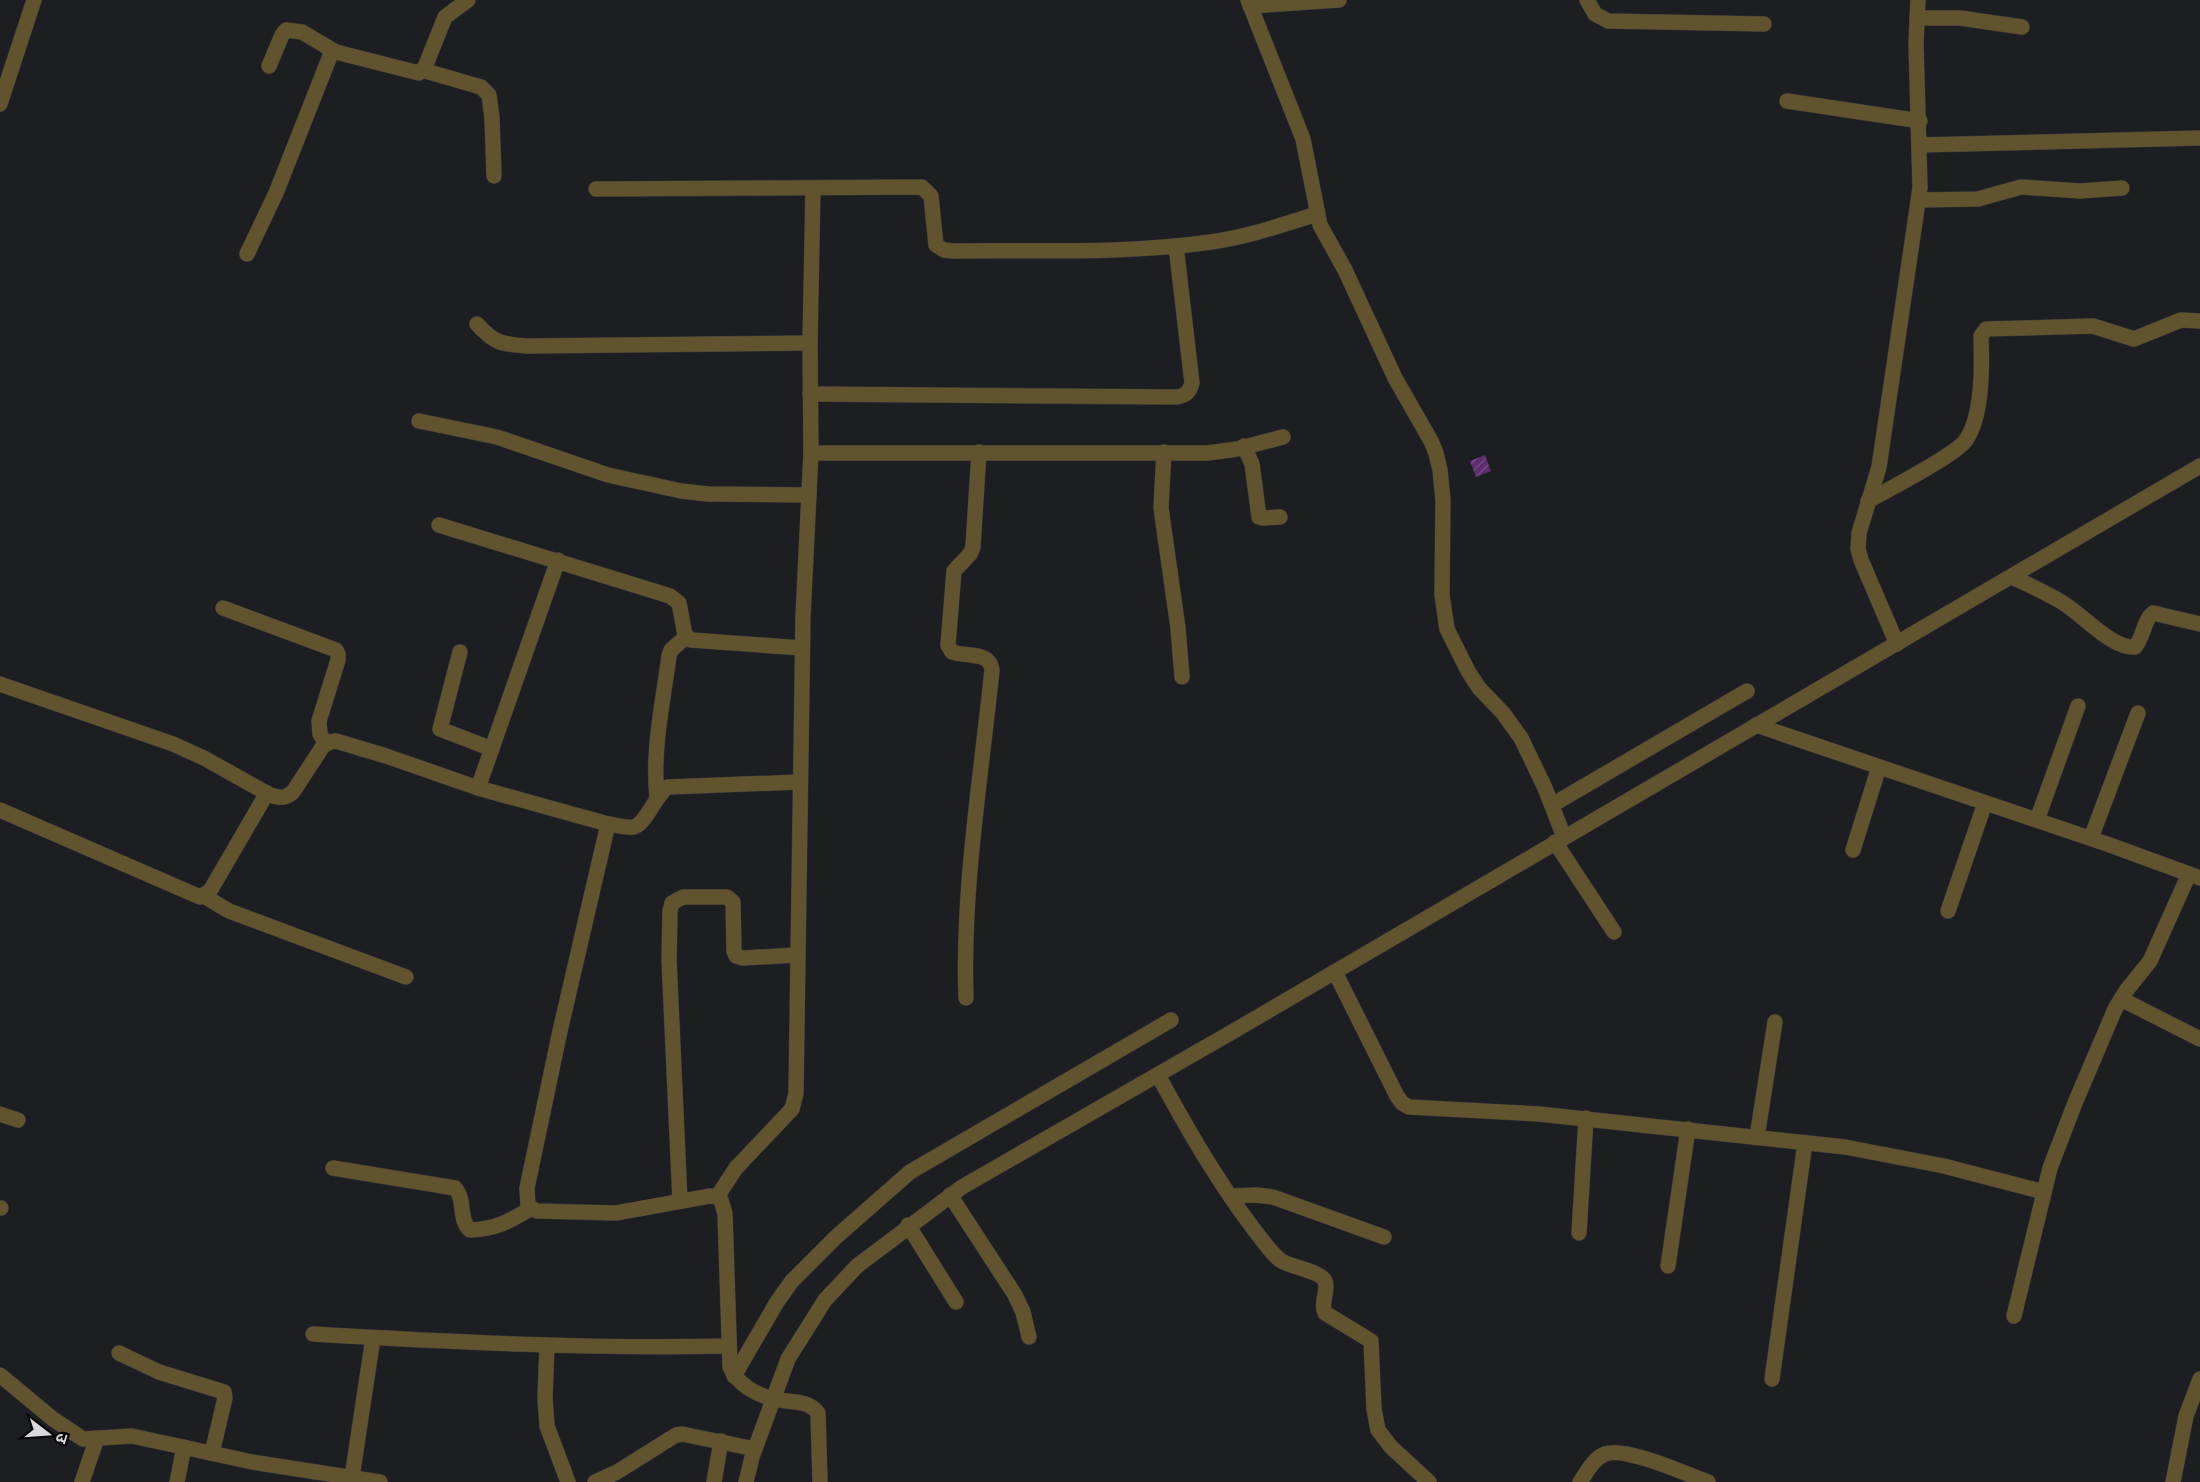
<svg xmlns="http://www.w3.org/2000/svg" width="2200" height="1482" font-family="Barlow,'Noto Sans Devanagari',sans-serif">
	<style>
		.building { fill: url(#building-hatch) }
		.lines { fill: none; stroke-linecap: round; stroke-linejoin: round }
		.minor-casing { stroke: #37383b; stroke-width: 16 }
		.minor { stroke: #62532f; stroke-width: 15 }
	</style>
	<defs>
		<pattern id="building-hatch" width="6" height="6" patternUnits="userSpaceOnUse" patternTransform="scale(1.5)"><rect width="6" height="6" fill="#5d2c71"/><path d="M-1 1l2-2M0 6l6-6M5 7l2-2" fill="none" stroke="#744a85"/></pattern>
	</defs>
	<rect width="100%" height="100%" fill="#1d1e21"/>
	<path class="building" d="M1485 455 1491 471 1476 477 1470 461Z"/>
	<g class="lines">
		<g class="minor-casing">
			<g id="minor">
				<path d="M1248 0 1303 139 1320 225 1345 270 1395 378 1431 441 1436 453 1440 470 1443 500 1442 595 1447 629 1468 671 1479 688 1503 713 1521 738 1545 788 1564 837"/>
				<path d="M1587 0 1595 14 1608 21 1764 24"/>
				<path d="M1250 6 1339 0"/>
				<path d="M1917 18H1960L2022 27"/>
				<path d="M269 66 282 35 286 30 302 32 334 51"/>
				<path d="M422 70 481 87 489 95 492 118 494 176"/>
				<path d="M1787 101 1920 121"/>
				<path d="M0 104 34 0"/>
				<path d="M1921 145 2200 138"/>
				<path d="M596 189 922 187 931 196 936 245 944 250 953 251C1039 250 1126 254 1211 242 1247 237 1282 225 1317 214"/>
				<path d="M1919 200 1978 199 2021 187 2080 191 2122 188"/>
				<path d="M247 254 276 193 332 51 419 73 425 67 445 17 468 0"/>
				<path d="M477 324C495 344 502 344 527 346L810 343"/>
				<path d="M810 394 1177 397C1186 395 1189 393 1192 383L1176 246"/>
				<path d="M419 421 497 437 608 475 681 491 708 494 809 495"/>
				<path d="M1244 446 1252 464 1259 517 1263 518 1280 517"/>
				<path d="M1164 452 1161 508 1178 628 1182 677"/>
				<path d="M811 453H1208L1237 449 1283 437"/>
				<path d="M1868 501C1887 490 1956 455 1966 440 1983 415 1982 365 1981 336L1986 329 2093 326 2134 339 2181 320 2200 321"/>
				<path d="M439 525 670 596 679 603 685 635 691 640 802 648"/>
				<path d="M2012 577C2029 585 2047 593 2063 603 2083 615 2112 649 2135 647 2144 637 2143 621 2153 613L2200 624"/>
				<path d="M223 608 336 650 338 654V660L319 721 320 734 326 744"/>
				<path d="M1897 644 1861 560 1858 549 1859 533 1879 467 1920 188 1916 43 1918 0"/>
				<path d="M460 652 440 729 492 749"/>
				<path d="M0 684 173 744 204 758 270 795C280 798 285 799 293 792L323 746 330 742 336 741 386 756 478 788 608 824 560 1031 527 1188 528 1206 537 1211 616 1213 710 1196 717 1197 721 1200 725 1214 730 1367C737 1384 756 1395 774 1399 789 1403 808 1399 818 1413L820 1482"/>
				<path d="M1756 725 2107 844 2200 878"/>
				<path d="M478 788 558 560"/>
				<path d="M657 797C652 750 663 702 669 656L671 650 686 637"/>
				<path d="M1552 805 1747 691"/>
				<path d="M0 810 200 897 210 891 267 793"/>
				<path d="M2037 820 2078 706"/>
				<path d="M608 824C616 825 625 828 633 827 646 825 655 795 668 787L799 782"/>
				<path d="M2091 838 2138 713"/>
				<path d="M1555 842 1614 932"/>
				<path d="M1853 850 1879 767"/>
				<path d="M204 896 229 911 406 977"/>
				<path d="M1948 911 1985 803"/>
				<path d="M1335 972 1397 1096 1402 1103 1409 1107 1539 1114 1845 1147 1944 1166 2044 1192"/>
				<path d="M966 998C962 891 981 777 992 670 990 651 966 657 952 652L948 645 954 571 970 554 973 547 979 452"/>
				<path d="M2121 999 2200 1039"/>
				<path d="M1158 1075C1191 1136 1226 1196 1270 1250 1273 1253 1276 1257 1280 1260 1289 1267 1321 1271 1325 1281 1329 1291 1320 1302 1325 1313L1371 1341 1374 1409 1378 1430 1391 1447 1429 1482"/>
				<path d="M0 1114 18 1120"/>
				<path d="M1757 1137 1775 1022"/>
				<path d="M333 1168 455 1188C466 1200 458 1220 470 1230 496 1229 508 1222 530 1209"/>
				<path d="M950 1195 1015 1295 1023 1312 1029 1337"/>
				<path d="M1230 1196 1257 1195 1273 1197 1384 1237"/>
				<path d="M717 1197 736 1168 792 1109 796 1093 803 616 811 453 810 343 813 189"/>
				<path d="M680 1201 669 960 670 911 672 903 683 897H727L733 902 734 951 736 956 743 958 796 955"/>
				<path d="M0 1208H1"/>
				<path d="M908 1225 956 1302"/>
				<path d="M1579 1233 1586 1118"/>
				<path d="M1668 1266 1688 1129"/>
				<path d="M2014 1316 2050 1168 2075 1103 2115 1009 2126 991 2150 961 2189 874"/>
				<path d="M313 1334C451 1342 589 1349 728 1346"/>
				<path d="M547 1345 545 1398 547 1426 568 1482"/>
				<path d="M119 1353 159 1372 224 1392 225 1398 212 1453"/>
				<path d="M0 1375 53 1419 83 1439 132 1436 252 1462 380 1482"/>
				<path d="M734 1376 777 1302 792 1281 836 1237 910 1172 1171 1020"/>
				<path d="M1772 1379 1805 1143"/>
				<path d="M352 1477 373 1338"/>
				<path d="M82 1482 97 1438"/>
				<path d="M177 1482 184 1447"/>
				<path d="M595 1482 617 1472 676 1435 682 1434 755 1449"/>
				<path d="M714 1482 721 1441"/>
				<path d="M746 1482 752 1457 788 1359 825 1300 857 1266 962 1187 1232 1032 2200 466"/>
				<path d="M1580 1482C1587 1472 1593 1459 1605 1454 1625 1446 1686 1474 1708 1482"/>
				<path d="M2173 1482 2186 1416 2200 1379"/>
			</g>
		</g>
		<use href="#minor" class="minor"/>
	</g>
	<g transform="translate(48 1434) rotate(107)" stroke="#080809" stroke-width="4.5" paint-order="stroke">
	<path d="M0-4.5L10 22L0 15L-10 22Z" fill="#dadadc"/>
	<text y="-9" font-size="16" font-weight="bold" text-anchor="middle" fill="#dadadc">उ</text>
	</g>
</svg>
